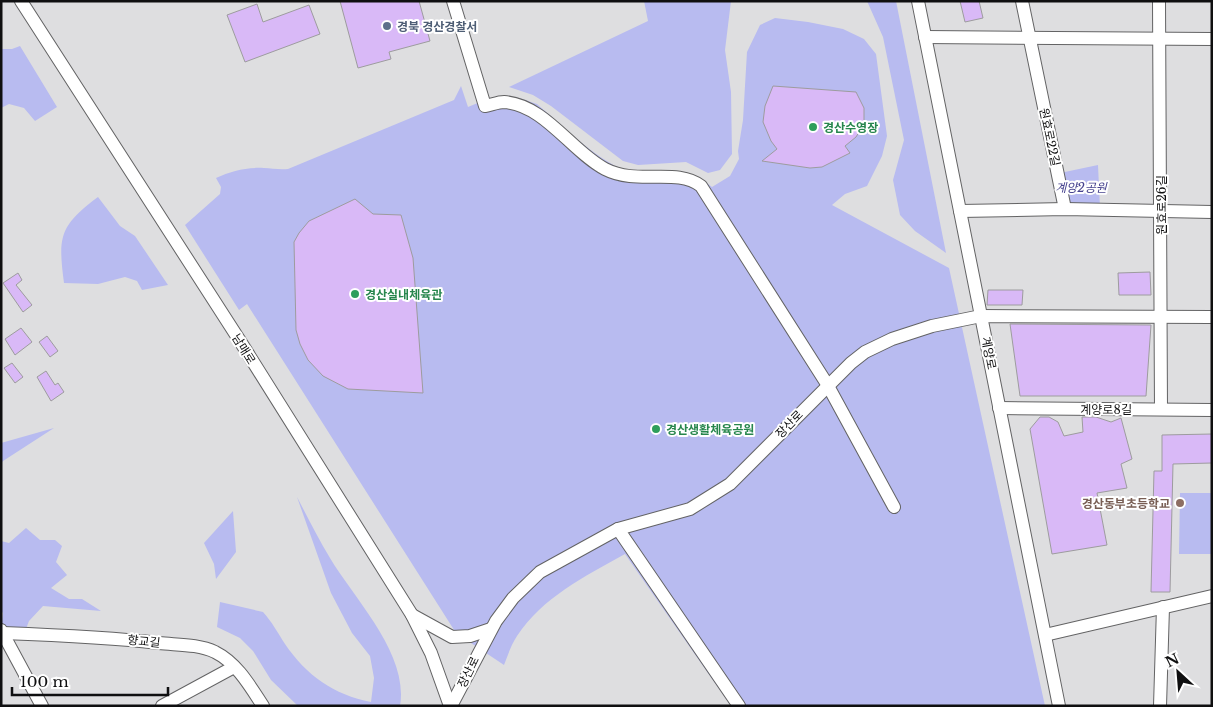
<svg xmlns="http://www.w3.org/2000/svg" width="1213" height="707" font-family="'Libre Baskerville','Noto Sans KR',serif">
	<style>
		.green { fill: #b8bbf0 }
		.building { fill: #d9b9f7; stroke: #9d9c9e }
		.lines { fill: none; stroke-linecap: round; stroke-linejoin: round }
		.minor-casing { stroke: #636364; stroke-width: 14 }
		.minor { stroke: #fff; stroke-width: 12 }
		.service-dot { fill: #5c6f8a; stroke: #fff; stroke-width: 2 }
		.leisure-dot { fill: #2e9e5b; stroke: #fff; stroke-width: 2 }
		.education-dot { fill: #8d6e63; stroke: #fff; stroke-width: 2 }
		.labels { text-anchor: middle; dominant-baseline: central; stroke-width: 4; stroke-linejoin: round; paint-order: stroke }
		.service-label { font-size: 12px; font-weight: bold; fill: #4e5e75; stroke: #fff; text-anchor: start }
		.leisure-label { font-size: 12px; font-weight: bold; fill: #27864d; stroke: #fff; text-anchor: start }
		.street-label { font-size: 12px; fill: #0f0f10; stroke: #fff }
		.park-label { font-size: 12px; font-style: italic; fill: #47438f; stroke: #fff }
		.education-label { font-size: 12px; font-weight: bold; fill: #785e54; stroke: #fff; text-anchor: end }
	</style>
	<rect width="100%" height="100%" fill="#dedee0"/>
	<g class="green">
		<path d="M644 1H731L725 50 731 92 732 154 720 170 708 173 686 162 638 165 623 161 551 106 533 95 509 87 648 21Z"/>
		<path d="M867 1H896L946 253 915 231 900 215 893 180 904 140 883 37Z"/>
		<path d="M775 18 808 22 843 29 864 39 876 54 887 136 882 156 867 186 845 194 832 205 949 268 1045 706H731L625 554C584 577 543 597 517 636 511 645 508 655 504 665L456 633 247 304 239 310 185 225 220 194 221 187 216 178C231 171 246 167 264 168 272 168 278 170 288 169L454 100 461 86 468 107C499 94 505 92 537 104 562 125 601 165 633 173 638 174 646 172 652 172 679 170 690 170 712 187L730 176 739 159 738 151 743 120 747 52 760 25Z"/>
		<path d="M20 46 57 107 35 121 24 108 9 104 1 108V49H12Z"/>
		<path d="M1098 165 1100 208 1067 207 1060 173Z"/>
		<path d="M98 197 120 226 135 236 168 285 142 290 137 281 125 277 98 284 64 283C58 237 59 226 98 197Z"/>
		<path d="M54 428 3 461 1 463V443Z"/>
		<path d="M1180 493H1212V554H1179Z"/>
		<path d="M297 497C308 518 318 538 330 558 355 600 409 654 400 706H298L271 680 253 651 240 638 217 627 220 602 263 612C272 622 278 633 285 644 306 675 334 695 371 702L374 678 370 656 352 633 331 593Z"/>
		<path d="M233 511 236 552 216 579 214 564 204 543Z"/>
		<path d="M26 528 40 540H55L62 546 56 562 67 575 51 588 69 599H82L101 611 43 606 29 621 24 634 1 630 3 613 1 611V541L9 543Z"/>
	</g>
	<g class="building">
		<path d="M340 1H419L430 41 389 52 391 59 358 68Z"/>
		<path d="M960 1H979L983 18 965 22Z"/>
		<path d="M257 4 263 22 309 5 320 34 245 62 227 15Z"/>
		<path d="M773 86 856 92 864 108V124L856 137 845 146 850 153 822 167 810 168 762 161 777 149 771 141 763 122 765 106Z"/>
		<path d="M355 199 373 214 401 215 413 258 423 393 348 389 323 376 308 360 300 344 296 330 294 242 299 233 309 221Z"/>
		<path d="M1150 272 1151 295H1119L1118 273Z"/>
		<path d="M18 273 22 280 16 285 32 305 23 312 3 283Z"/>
		<path d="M988 290H1023L1022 305H987Z"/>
		<path d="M1010 324 1151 325 1146 396H1020Z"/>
		<path d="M21 328 32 342 15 355 5 339Z"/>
		<path d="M47 336 58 351 50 357 39 342Z"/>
		<path d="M12 363 23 377 15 383 4 368Z"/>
		<path d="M46 371 55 385 58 383 64 392 51 401 37 377Z"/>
		<path d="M1040 417H1049L1058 422 1064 436 1083 432 1082 417H1096L1111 422 1121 418 1132 459 1121 464 1127 488 1097 493 1107 545 1052 554 1030 429Z"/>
		<path d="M1212 434V463L1173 464 1170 592H1151L1154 471H1162V435Z"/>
	</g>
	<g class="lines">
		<g class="minor-casing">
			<g id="minor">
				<path d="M21 1 240 341 412 615 431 653 450 706"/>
				<path d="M453 1 485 106C491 105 498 102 504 102 545 105 571 151 605 169 638 186 676 167 701 186L827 384 894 507"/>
				<path d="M918 1 1059 706"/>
				<path d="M1022 1 1065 209"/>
				<path d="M1159 1 1161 409"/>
				<path d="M925 37 1212 39"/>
				<path d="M960 211 1065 209 1212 212"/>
				<path d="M999 408 1212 410"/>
				<path d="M618 529 739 706"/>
				<path d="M412 615 452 637 470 636 491 629"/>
				<path d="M1 630 42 706"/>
				<path d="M3 633C55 635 107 637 159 643 177 645 198 644 215 652 237 663 250 686 263 706"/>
				<path d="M1045 635 1212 596"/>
				<path d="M162 706 234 667"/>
				<path d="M451 706 496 621 513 598 540 572 618 529 690 509 730 484 851 363 865 352 892 339 932 326 981 316 1212 317"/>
				<path d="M1160 706 1163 607"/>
			</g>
		</g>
		<use href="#minor" class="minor"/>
	</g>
	<circle class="service-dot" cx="387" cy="26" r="5"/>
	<g class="leisure-dot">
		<circle cx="813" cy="127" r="5"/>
		<circle cx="355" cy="294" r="5"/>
		<circle cx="656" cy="429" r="5"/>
	</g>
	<circle class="education-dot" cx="1180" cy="503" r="5"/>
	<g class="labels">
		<g class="service-label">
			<text x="397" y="26">경북 경산경찰서</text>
		</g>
		<g class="leisure-label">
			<text x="823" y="127">경산수영장</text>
			<text x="365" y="294">경산실내체육관</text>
			<text x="666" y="429">경산생활체육공원</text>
		</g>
		<g class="street-label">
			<text transform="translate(1050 137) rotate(78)">원효로22길</text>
			<text transform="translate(1161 205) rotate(-90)">원효로26길</text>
			<text transform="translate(244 349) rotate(58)">남매로</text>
			<text transform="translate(989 353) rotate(79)">계양로</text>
			<text x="1106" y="409">계양로8길</text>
			<text transform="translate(789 424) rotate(-46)">장산로</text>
			<text transform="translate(144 641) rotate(6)">향교길</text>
			<text transform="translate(468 672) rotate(-64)">장산로</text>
		</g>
		<g class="park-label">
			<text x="1081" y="187">계양2공원</text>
		</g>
		<g class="education-label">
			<text x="1170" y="503">경산동부초등학교</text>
		</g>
	</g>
	<rect width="1213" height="707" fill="none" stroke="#0f0f10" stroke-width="5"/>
	<g transform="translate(1178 672) rotate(334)" stroke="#ffffff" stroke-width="4" paint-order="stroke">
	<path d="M0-4L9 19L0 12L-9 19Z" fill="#0f0f10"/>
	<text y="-8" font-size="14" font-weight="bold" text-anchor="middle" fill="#0f0f10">N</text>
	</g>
	<path d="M12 687v8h156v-8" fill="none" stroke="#0f0f10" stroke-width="2.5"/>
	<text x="20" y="687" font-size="15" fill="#0f0f10" stroke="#ffffff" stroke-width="4" paint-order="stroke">100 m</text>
</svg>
